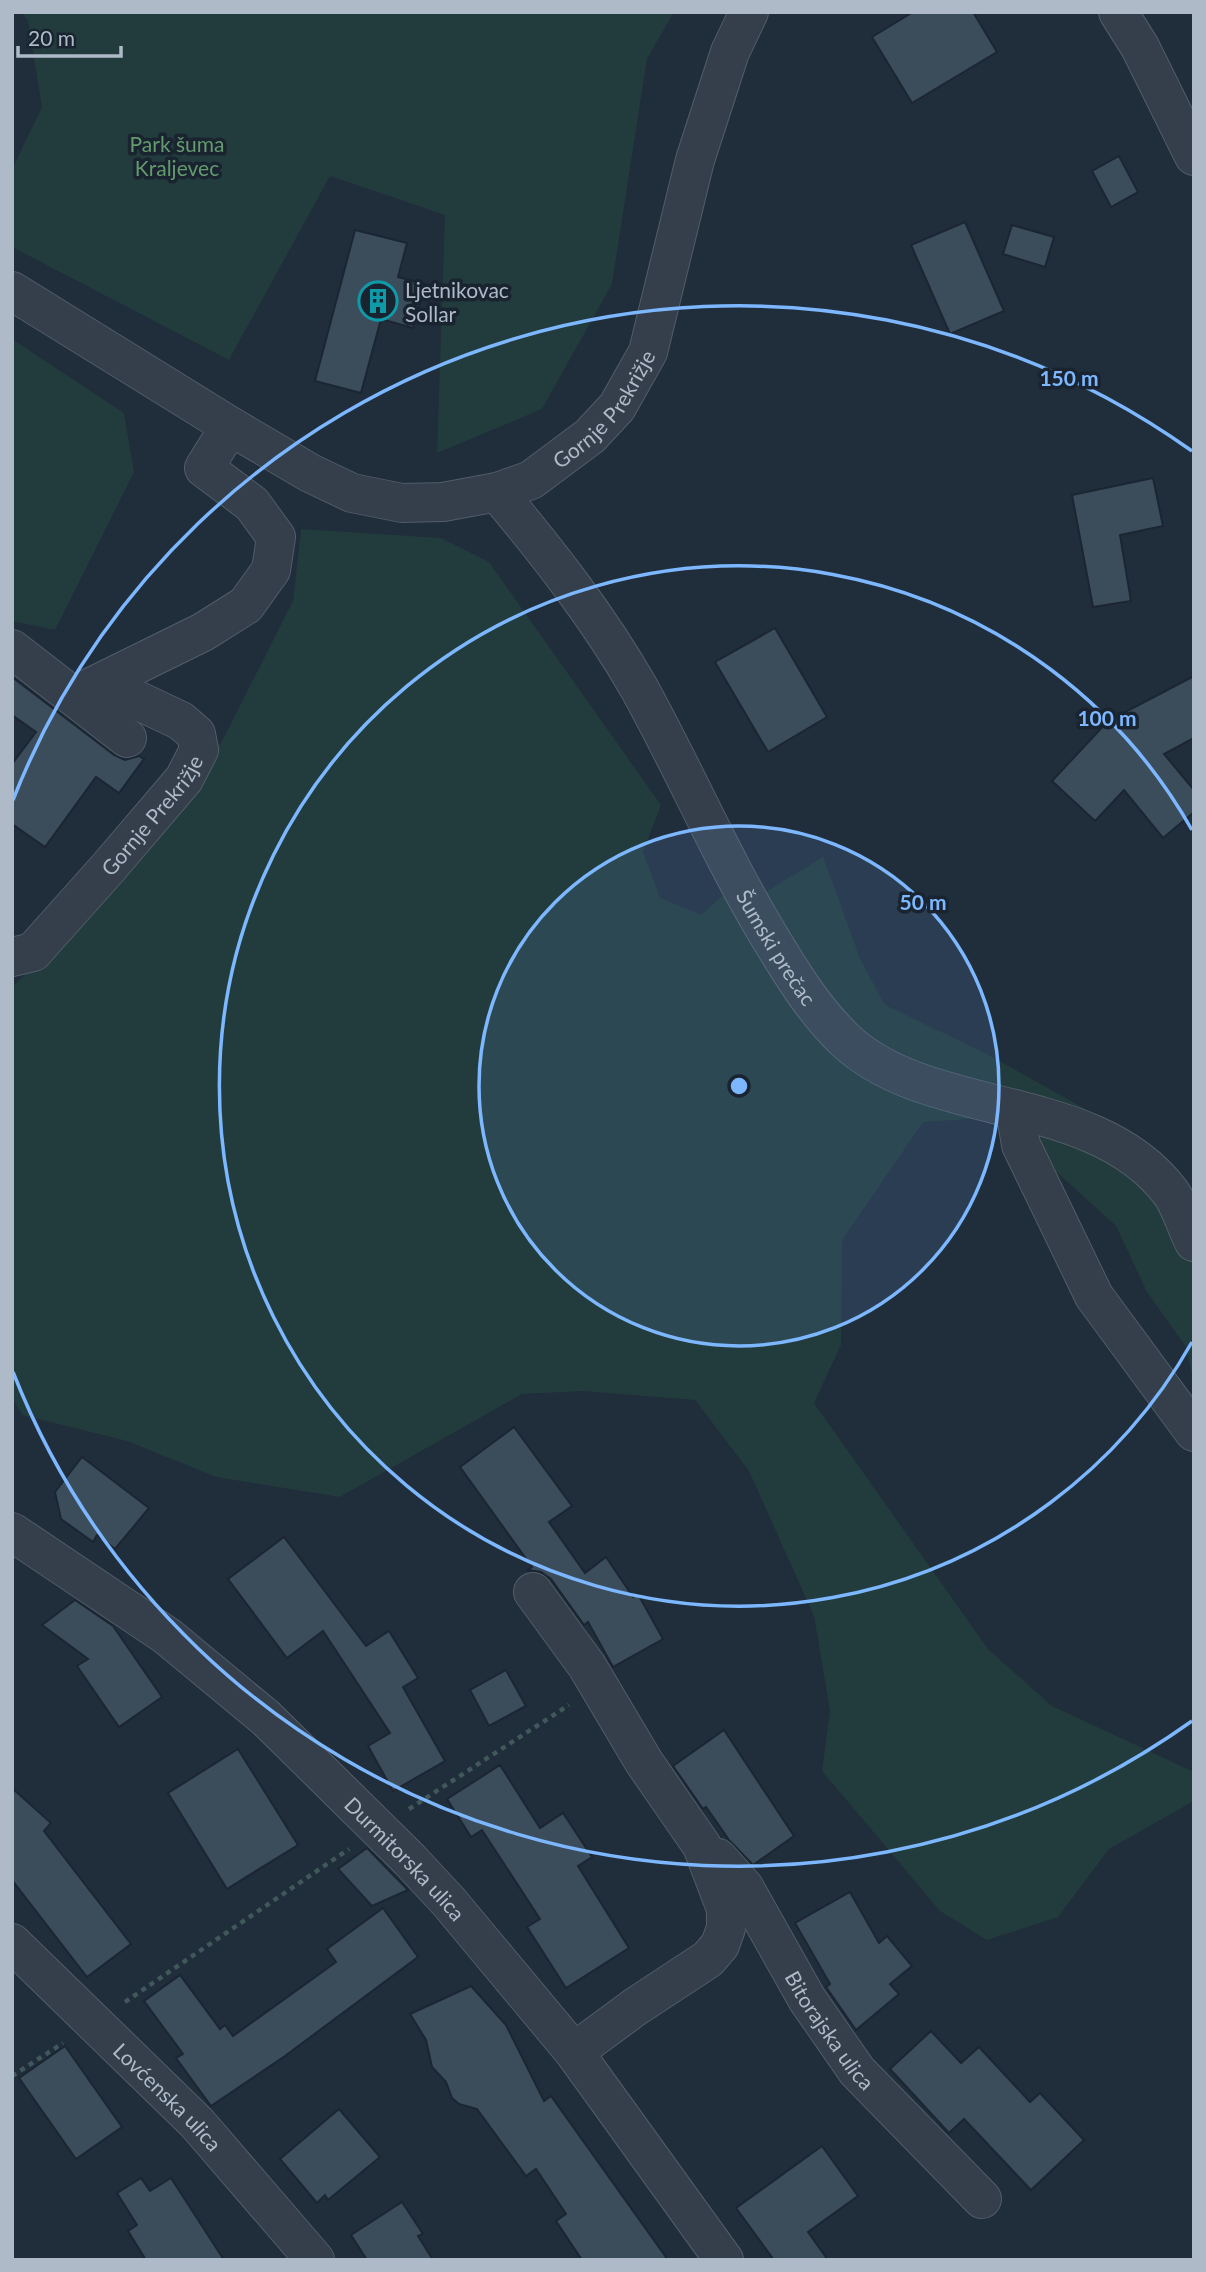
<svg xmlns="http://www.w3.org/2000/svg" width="1206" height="2272" font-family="Lato,sans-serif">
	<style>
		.green { fill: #223b3c }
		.building { fill: #3b4c5b; stroke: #1b2632; stroke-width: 2 }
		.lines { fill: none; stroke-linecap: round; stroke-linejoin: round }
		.minor-casing { stroke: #515d69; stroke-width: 40 }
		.path { stroke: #40585a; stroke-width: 4.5; stroke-dasharray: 5 5; stroke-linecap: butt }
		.minor { stroke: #343f4b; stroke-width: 38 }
		.ring { fill: none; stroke: #7cb7ff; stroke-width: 3.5 }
		.labels { text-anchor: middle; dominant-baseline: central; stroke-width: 7; stroke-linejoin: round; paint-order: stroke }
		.park-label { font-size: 21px; fill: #649a6d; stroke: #192430 }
		.poi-label { font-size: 21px; fill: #aebac8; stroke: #192430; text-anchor: start }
		.street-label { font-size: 21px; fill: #aebac8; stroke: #192430 }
		.centre { fill: #7cb7ff; stroke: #192430; stroke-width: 3.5 }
		.ring-label { font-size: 21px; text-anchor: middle; font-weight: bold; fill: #7cb7ff; stroke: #192430; stroke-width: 7; stroke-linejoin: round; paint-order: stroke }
	</style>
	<rect width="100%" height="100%" fill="#202d3b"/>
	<g class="green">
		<path d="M21 12H674L647 59 612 284 542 409 437 453 445 215 330 176 229 360 12 247V169L42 107 28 21Z"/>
		<path d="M12 339 124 413 134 472 55 630 12 621Z"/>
		<path d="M301 529 441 538 489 562 661 805 643 852 660 898 701 915 727 892H766L823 857 861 961 885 1005 985 1053 1098 1116 1144 1179 1166 1200 1194 1261V1383L1186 1347 1147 1292 1116 1226 1039 1156 985 1118 923 1122 842 1240 841 1345 814 1403 988 1649 1052 1706 1194 1772V1801L1109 1849 1058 1917 987 1940 940 1911 822 1771 830 1711 814 1616 749 1471 695 1400 583 1391 522 1394 340 1497 216 1477 127 1441 22 1415 12 1397V987L67 934 222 741 293 601Z"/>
	</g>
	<g class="building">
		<path d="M913 12H973L997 52 912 103 872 37Z"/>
		<path d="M1119 156 1138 192 1111 207 1092 171Z"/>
		<path d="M965 222 1004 311 950 334 911 245Z"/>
		<path d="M1012 225 1054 237 1045 267 1003 254Z"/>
		<path d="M355 230 407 243 398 277 425 284 413 328 381 319 361 393 315 381Z"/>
		<path d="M1153 478 1163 526 1120 535 1131 601 1093 607 1072 495Z"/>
		<path d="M775 628 827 717 768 752 715 662Z"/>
		<path d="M1194 676V738L1164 754 1194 790V812L1163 838 1124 790 1095 821 1052 781 1108 721Z"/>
		<path d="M12 677 114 755 125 760 139 756 144 759 119 793 96 777 45 847 12 824V764L36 732 12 715Z"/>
		<path d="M514 1427 572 1506 549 1522 585 1573 606 1557 633 1597 638 1594 663 1639 613 1667 588 1622 584 1625 551 1579 541 1572 528 1570 532 1567 460 1467Z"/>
		<path d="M82 1457 149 1508 115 1549 97 1535 93 1542 61 1519 55 1492Z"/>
		<path d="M284 1537 366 1646 389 1631 418 1678 403 1687 445 1761 393 1791 368 1746 390 1733 323 1631 287 1658 228 1579Z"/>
		<path d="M75 1600 113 1626 162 1697 119 1727 77 1666 88 1659 42 1625Z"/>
		<path d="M506 1670 526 1706 489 1726 470 1690Z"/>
		<path d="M724 1730 794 1836 753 1865 729 1840 706 1807 703 1809 673 1766Z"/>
		<path d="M238 1749 298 1845 227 1889 168 1793Z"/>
		<path d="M500 1765 540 1828 563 1813 592 1857 578 1866 629 1948 566 1988 527 1927 540 1919 482 1830 471 1837 447 1799Z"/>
		<path d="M12 1788 51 1823 44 1831 131 1944 87 1977 12 1880Z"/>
		<path d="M367 1848 408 1890 372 1906 338 1869Z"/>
		<path d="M850 1892 879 1943 887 1936 912 1966 890 1984 899 1994 856 2030 826 1987 830 1984 795 1923Z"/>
		<path d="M383 1908 418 1957 285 2056 211 2106 176 2058 183 2054 144 2001 180 1975 220 2029 225 2025 233 2036 336 1962 327 1949Z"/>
		<path d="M471 1986 506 2025 544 2101 551 2096 668 2260H582L556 2221 566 2214 536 2169 526 2176 477 2109 459 2104 452 2098 446 2082 432 2067 426 2040 410 2014Z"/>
		<path d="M931 2031 961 2063 979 2047 1030 2102 1040 2093 1084 2140 1031 2190 964 2119 949 2133 890 2069Z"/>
		<path d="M65 2046 122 2127 76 2159 19 2078Z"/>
		<path d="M339 2109 380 2157 328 2200 325 2195 317 2203 280 2159Z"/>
		<path d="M822 2146 858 2196 808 2232 828 2260H774L736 2208Z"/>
		<path d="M141 2178 150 2191 171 2178 224 2260H146L128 2231 137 2225 117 2193Z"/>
		<path d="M402 2202 423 2234 418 2236 433 2260H367L351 2235Z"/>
	</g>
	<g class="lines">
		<g class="minor-casing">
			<g id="minor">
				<path d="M1118 12 1140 47 1194 156"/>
				<path id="s1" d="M12 291 230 426 310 473 352 493 402 503 443 502 497 492 531 480 590 436 617 407 648 352 695 160 730 52 749 12"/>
				<path id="s2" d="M497 492C549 554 599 618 639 688 685 771 722 859 772 941 794 977 814 1010 845 1040 930 1120 1095 1091 1171 1193 1181 1207 1186 1227 1194 1242"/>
				<path d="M12 649 127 738"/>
				<path d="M73 696 203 632 246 605 271 570 276 537 252 504 204 468 230 426"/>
				<path id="s3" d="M12 957 33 952 108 868 184 779 199 750 196 734 181 721 103 684"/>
				<path d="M1015 1109 1021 1145 1094 1296 1194 1432"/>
				<path id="s4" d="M12 1532 167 1636 266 1718 410 1860 449 1902 574 2052 724 2260"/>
				<path d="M533 1592 587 1666 644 1762 702 1846 726 1909V1928L720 1945 708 1959 635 2007 574 2052"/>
				<path id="s5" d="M718 1858 744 1887 807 1999 857 2071 982 2199"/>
				<path id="s6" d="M12 1943 197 2123 315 2260"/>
			</g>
		</g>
		<g class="path">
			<path d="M409 1809 569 1705"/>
			<path d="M125 2002 349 1849"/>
			<path d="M12 2076 63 2043"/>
		</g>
		<use href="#minor" class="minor"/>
	</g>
	<circle cx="739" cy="1086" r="260" fill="#7cb7ff" fill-opacity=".12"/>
	<g class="ring">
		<circle cx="739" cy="1086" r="260"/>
		<path d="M1192 1342A520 520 0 1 1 1192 830"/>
		<path d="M1192 1721A780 780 0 0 1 13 1372M13 800A780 780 0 0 1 1192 451"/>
	</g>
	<defs>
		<g id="building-ring" transform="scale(2.0125)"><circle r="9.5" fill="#192430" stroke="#0f9aa8" stroke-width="1.5"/><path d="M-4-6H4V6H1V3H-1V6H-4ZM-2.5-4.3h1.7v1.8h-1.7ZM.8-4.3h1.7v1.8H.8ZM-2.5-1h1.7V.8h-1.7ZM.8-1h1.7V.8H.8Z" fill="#0f9aa8"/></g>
	</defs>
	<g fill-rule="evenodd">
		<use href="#building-ring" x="378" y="301"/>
	</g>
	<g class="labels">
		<g class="park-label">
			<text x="177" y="143">Park šuma<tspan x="177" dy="24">Kraljevec</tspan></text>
		</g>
		<g class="poi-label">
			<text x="405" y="289">Ljetnikovac<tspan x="405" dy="24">Sollar</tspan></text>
		</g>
		<g class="street-label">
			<text stroke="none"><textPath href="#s1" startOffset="682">Gornje Prekrižje</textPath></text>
			<text stroke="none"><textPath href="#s3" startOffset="203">Gornje Prekrižje</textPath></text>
			<text stroke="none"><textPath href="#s2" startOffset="536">Šumski prečac</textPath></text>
			<text stroke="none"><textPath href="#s4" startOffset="513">Durmitorska ulica</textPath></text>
			<text stroke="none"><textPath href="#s5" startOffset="206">Bitorajska ulica</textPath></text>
			<text stroke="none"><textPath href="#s6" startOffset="219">Lovćenska ulica</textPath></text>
		</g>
	</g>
	<circle cx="739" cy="1086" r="10" class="centre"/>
	<g class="ring-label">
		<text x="1069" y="386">150 m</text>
		<text x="1107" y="726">100 m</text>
		<text x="923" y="910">50 m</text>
	</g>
	<rect width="1206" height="2272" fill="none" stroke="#aebac8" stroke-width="28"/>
	<path d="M18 46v10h103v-10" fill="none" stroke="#aebac8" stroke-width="3.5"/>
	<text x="28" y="46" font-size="21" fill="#aebac8" stroke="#192430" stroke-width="5" paint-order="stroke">20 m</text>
</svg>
